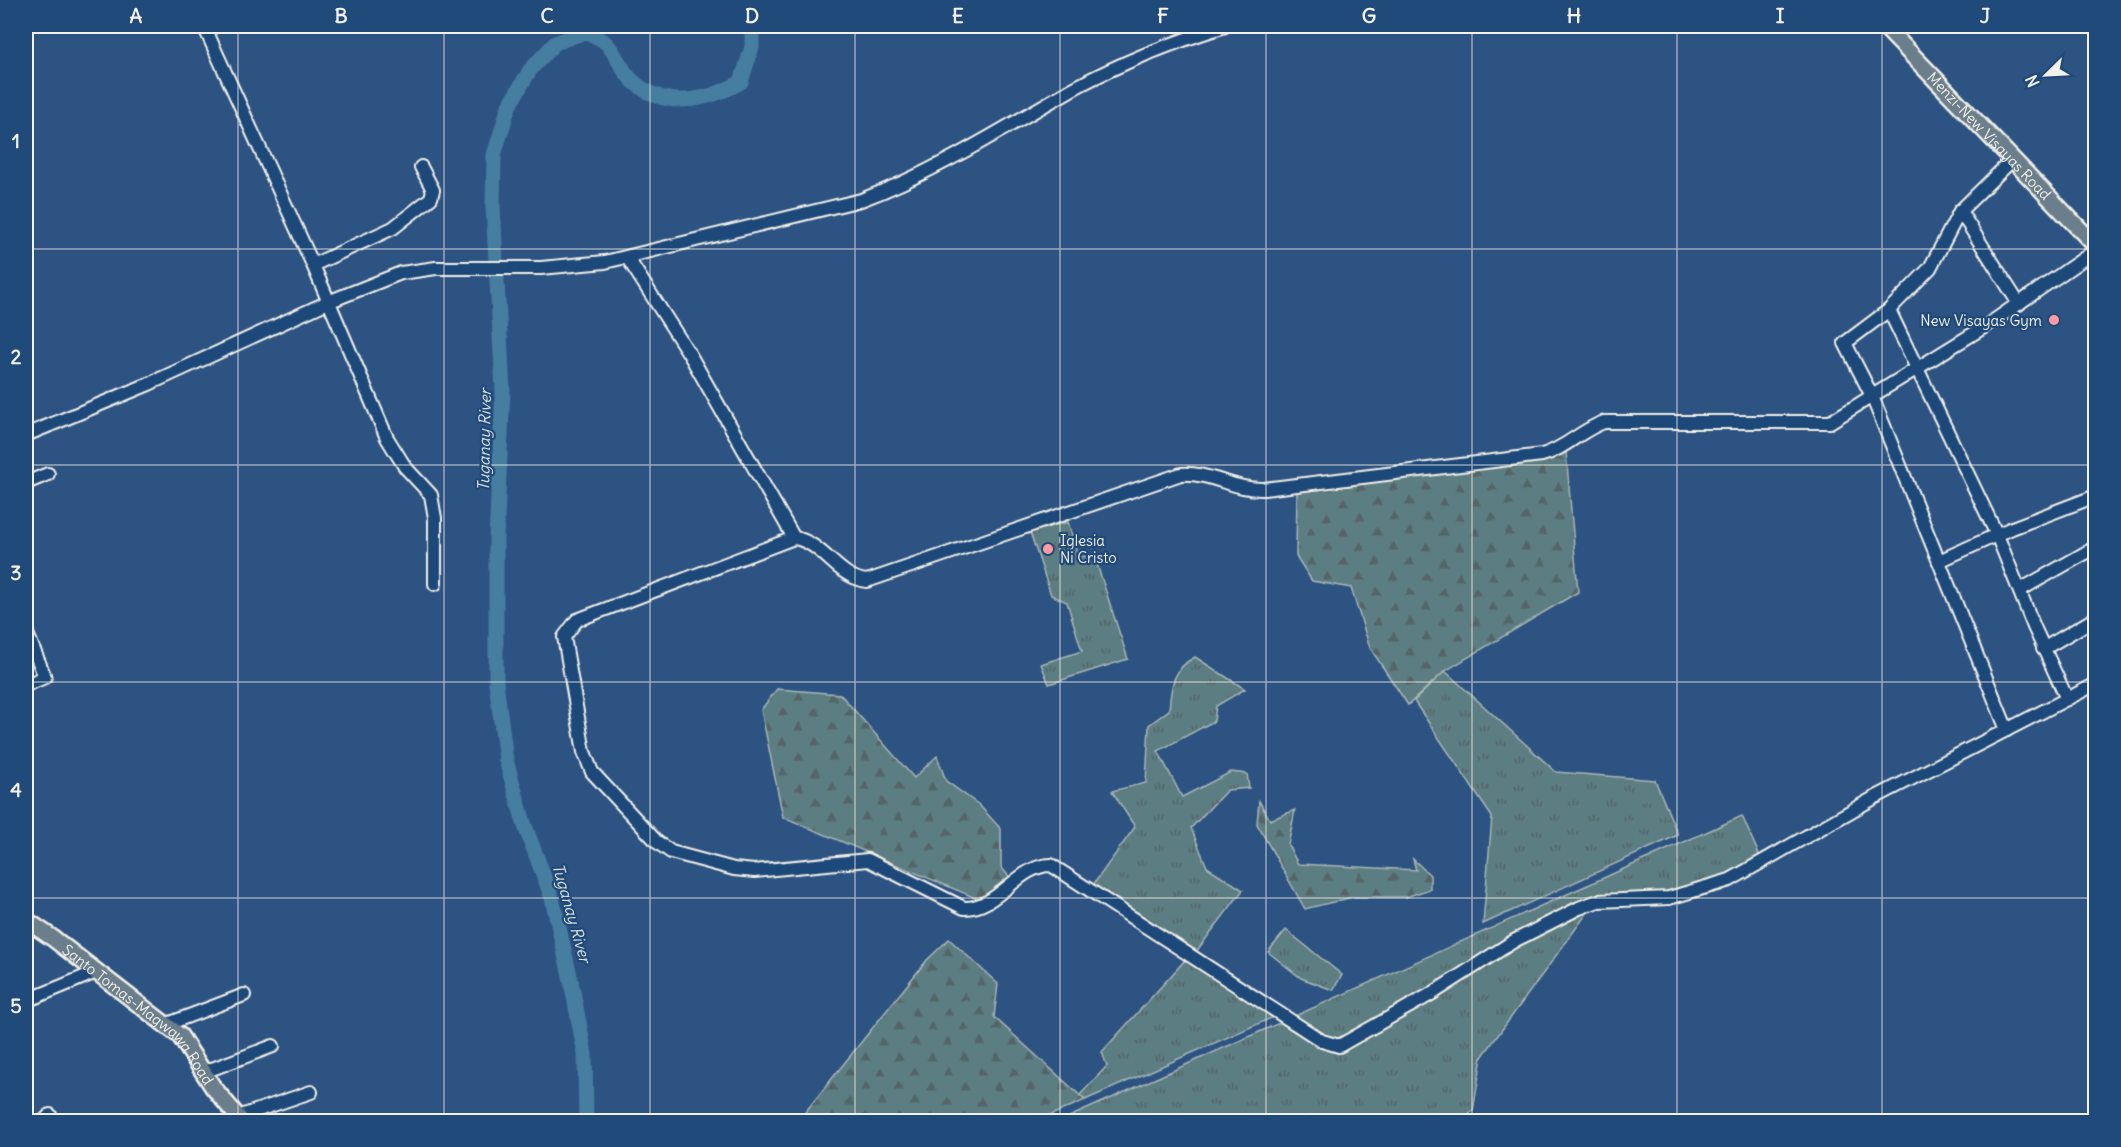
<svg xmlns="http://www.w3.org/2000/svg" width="2121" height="1147" font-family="Delius,sans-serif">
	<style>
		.grass { fill: url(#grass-tufts); stroke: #a8b7b5; stroke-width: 1.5 }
		.forest { fill: url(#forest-firs); stroke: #a8b7b5; stroke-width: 1.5 }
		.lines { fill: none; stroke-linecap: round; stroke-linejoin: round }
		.river { stroke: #457ea0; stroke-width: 15 }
		.minor-casing { stroke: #f4f1e8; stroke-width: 16 }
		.major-casing { stroke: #f4f1e8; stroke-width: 20 }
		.minor { stroke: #1f4a7a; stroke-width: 12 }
		.major { stroke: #6b7e8b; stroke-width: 15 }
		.grid { fill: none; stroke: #f4f1e8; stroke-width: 1.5; stroke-opacity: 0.55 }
		.poi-dot { fill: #ff9aa2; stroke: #1f4a7a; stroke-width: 2 }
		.labels { text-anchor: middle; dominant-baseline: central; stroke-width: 4.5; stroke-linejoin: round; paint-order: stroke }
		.street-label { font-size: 15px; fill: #f4f1e8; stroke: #1f4a7a }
		.poi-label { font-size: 15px; fill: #f4f1e8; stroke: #1f4a7a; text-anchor: end }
		.water-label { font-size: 16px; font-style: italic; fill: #dae0dd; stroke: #1f4a7a }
		.neatline { fill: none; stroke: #f4f1e8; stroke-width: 2 }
		.grid-label { font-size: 20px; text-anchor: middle; font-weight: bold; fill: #f4f1e8 }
	</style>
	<defs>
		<pattern id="grass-tufts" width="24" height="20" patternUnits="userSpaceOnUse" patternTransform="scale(1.5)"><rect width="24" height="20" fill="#5c7d82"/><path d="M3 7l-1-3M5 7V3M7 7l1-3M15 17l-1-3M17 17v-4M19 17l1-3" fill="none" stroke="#536567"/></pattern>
		<pattern id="forest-firs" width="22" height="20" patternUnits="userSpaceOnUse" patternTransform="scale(1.5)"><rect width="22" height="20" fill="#5c7d82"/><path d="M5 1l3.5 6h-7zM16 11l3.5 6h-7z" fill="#536567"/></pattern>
	</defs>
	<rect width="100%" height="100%" fill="#2d5383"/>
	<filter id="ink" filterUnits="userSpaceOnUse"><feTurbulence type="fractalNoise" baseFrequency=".0167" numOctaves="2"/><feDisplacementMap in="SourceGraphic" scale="12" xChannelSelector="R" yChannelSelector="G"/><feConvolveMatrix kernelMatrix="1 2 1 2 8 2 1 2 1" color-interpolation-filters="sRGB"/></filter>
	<g filter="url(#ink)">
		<g class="grass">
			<path d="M1068 522 1079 557 1094 555 1128 659 1049 684 1041 664 1082 651 1067 602 1051 595 1030 532Z"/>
			<path d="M1195 657 1245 689 1216 706 1214 721 1158 751 1182 797 1231 772 1247 774 1249 788 1227 790 1191 828 1207 867 1243 890 1189 961 1276 1016 1085 1100 1080 1095 1107 1066 1102 1052 1186 959 1090 889 1135 827 1112 791 1146 783 1149 725 1169 710C1171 687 1172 669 1195 657Z"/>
			<path d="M1445 671 1556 772 1655 780 1678 835 1483 924 1492 817 1414 701Z"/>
			<path d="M1742 816 1764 866 1721 891 1684 900 1601 894 1482 1057 1473 1111 1460 1121 1058 1122Z"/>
			<path d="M1286 930 1342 975 1333 990 1301 978 1268 952Z"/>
		</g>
		<g class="forest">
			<path d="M1566 452 1578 592 1445 671 1408 705 1370 648 1351 588 1312 581 1296 556 1297 490Z"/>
			<path d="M777 689 840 694 914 778 937 756 946 781 979 805 1001 829V867L1011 879 985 902 783 817 761 710Z"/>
			<path d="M1259 801 1270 820 1295 810 1288 845 1298 864 1416 870 1413 859 1430 875V889L1406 897H1353L1305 909 1257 824Z"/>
			<path d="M949 939 998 984 994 1017 1085 1100 1038 1121H798L927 960Z"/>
		</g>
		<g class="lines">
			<path class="river" d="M586 1122 585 1054 570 976 552 898 525 826 506 760 496 682V539L503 391 493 206 494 155 509 106 530 70 555 43 585 32C592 35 601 38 606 43 617 54 621 71 633 81 665 111 707 101 741 82L752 47V26"/>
			<g class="minor-casing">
				<g id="minor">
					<path d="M204 26 313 265 387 438 405 467 431 495 435 518V584"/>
					<path d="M1960 211 2019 304"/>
					<path d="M2096 250 1989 324 1830 422H1604C1581 430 1565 449 1542 455L1264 489C1233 490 1210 472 1181 474L867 581C837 578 823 542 794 538L577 620 564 637 584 752 592 772 657 842 671 852 734 869 754 871 868 860 964 908C998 909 1018 865 1051 865L1322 1041 1339 1046 1433 993 1514 941 1579 908 1598 901 1669 898 1730 880 1874 798 2096 684"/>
					<path d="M627 257 690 355 794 538"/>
					<path d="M313 265 393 228 431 198 433 190 421 167"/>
					<path d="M1889 310 1997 535 2034 627 2067 699"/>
					<path d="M26 435 149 384 328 302 401 273 436 268H541L605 262 861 200C938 171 1005 127 1076 87 1121 63 1177 41 1225 26"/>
					<path d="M26 483 48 474"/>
					<path d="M1939 561 2012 528 2096 496"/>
					<path d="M2020 590 2096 547"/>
					<path d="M26 631 45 677 26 685"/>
					<path d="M2043 649 2096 618"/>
					<path d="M2007 730 1872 396 1845 343 1889 310 1930 268 1960 211 2011 161"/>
					<path d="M26 1001 96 972"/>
					<path d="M165 1025 244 995"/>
					<path d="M204 1072 273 1046"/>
					<path d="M238 1117 311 1092"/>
					<path d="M43 1122 50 1115"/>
				</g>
			</g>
			<g class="major-casing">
				<g id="major">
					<path id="s1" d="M1884 26 2096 246"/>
					<path id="s2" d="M26 920 54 939 180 1036 213 1087 242 1122"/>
				</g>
			</g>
			<use href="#minor" class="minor"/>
			<use href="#major" class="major"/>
		</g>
	</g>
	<path class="grid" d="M238 26V1122M444 26V1122M650 26V1122M855 26V1122M1060 26V1122M1266 26V1122M1472 26V1122M1677 26V1122M1882 26V1122M26 249H2096M26 465H2096M26 682H2096M26 898H2096"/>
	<g class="poi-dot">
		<circle cx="2054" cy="320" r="6"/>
		<circle cx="1048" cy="549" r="6"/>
	</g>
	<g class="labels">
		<g class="street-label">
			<text stroke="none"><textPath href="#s1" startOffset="152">Menzi-New Visayas Road</textPath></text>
			<text stroke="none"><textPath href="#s2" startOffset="148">Santo Tomas-Magwawa Road</textPath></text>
		</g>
		<g class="poi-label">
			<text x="2042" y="320">New Visayas Gym</text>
			<text x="1060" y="540" text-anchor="start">Iglesia<tspan x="1060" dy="17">Ni Cristo</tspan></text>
		</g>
		<g class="water-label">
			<text transform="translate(484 440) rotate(-89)">Tuganay River</text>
			<text transform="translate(572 913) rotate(74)">Tuganay River</text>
		</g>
	</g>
	<rect width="2121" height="1147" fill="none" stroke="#1f4a7a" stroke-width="66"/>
	<g transform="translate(2046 75) rotate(246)" stroke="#1f4a7a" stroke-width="4.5" paint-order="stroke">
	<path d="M0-4.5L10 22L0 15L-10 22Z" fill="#f4f1e8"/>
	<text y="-9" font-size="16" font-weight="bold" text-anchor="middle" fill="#f4f1e8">N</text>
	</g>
	<rect x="33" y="33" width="2055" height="1081" class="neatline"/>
	<g class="grid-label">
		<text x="136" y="23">A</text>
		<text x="341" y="23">B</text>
		<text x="547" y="23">C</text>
		<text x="752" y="23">D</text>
		<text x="958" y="23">E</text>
		<text x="1163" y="23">F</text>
		<text x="1369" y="23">G</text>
		<text x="1574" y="23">H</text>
		<text x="1780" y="23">I</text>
		<text x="1985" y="23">J</text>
		<text x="16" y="148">1</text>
		<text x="16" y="364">2</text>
		<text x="16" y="580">3</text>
		<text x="16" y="797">4</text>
		<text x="16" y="1013">5</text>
	</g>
</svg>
